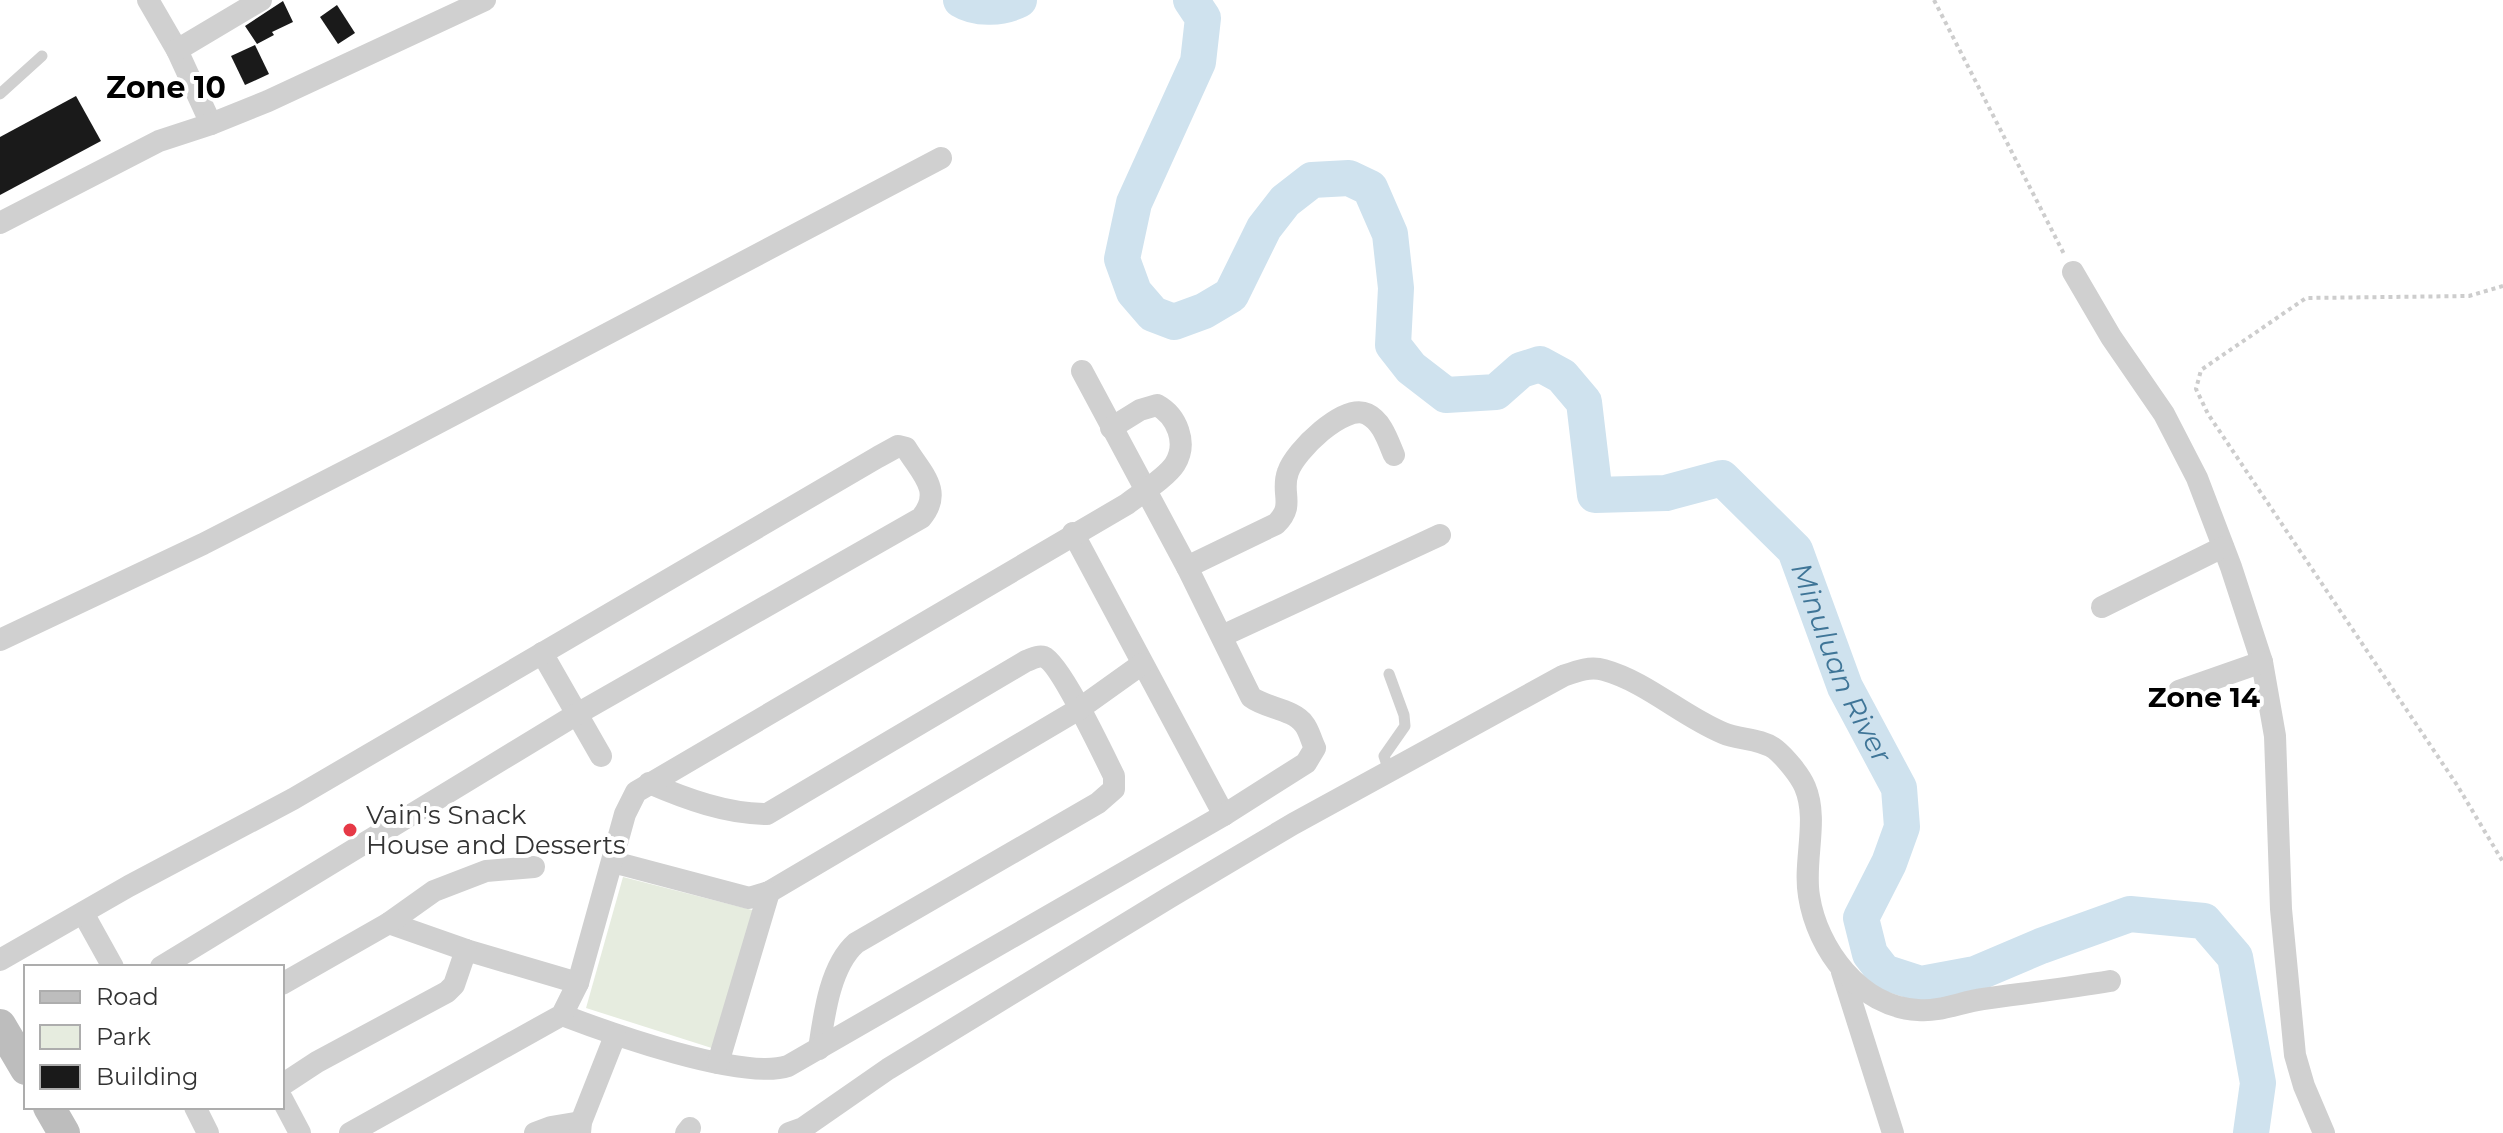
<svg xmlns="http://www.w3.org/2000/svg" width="2503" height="1133" font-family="Montserrat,sans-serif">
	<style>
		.green { fill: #e6ecdf }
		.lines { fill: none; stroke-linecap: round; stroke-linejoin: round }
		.river { stroke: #cfe2ee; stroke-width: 36 }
		.building { fill: #1a1a1a }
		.path { stroke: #cdcdcd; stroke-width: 4; stroke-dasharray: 4 4; stroke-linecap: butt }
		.lane { stroke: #d0d0d0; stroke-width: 11 }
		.street { stroke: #d0d0d0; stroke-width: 22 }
		.secondary { stroke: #bdbdbd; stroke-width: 32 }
		.poi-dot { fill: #e63946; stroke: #fff; stroke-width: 3 }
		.labels { text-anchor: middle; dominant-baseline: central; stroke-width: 8; stroke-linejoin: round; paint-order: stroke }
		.poi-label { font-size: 26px; fill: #333; stroke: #fff; text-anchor: start }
		.water-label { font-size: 28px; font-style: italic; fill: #3f7597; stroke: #fff }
		.neighbourhood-label { font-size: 28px; font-weight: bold; fill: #000; stroke: #fff }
		.quarter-label { font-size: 30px; font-weight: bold; fill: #000; stroke: #fff }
	</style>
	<rect width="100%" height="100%" fill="#fff"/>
	<path class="green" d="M623 877 760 912 718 1050 586 1008Z"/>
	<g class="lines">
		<g class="river">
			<path d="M961 0C977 10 1003 8 1019 0"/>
			<path id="s1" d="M1191 0 1203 18 1198 62 1134 203 1122 259 1134 292 1153 314 1174 322 1204 311 1231 295 1264 228 1285 201 1312 180 1349 178 1370 188 1390 234 1396 288 1393 345 1411 368 1446 395 1496 392 1521 370 1540 364 1562 376 1584 402 1595 495 1666 493 1722 478 1795 550 1845 687 1899 788 1902 827 1889 863 1861 918 1870 954 1884 972 1921 984 1975 974 2041 946 2130 914 2204 921 2235 957 2258 1083 2251 1133"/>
		</g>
	</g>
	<g class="building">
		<path d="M283 1 293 22 272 32 274 35 257 44 245 26Z"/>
		<path d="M337 5 355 33 338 44 320 17Z"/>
		<path d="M255 45 269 74 245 85 231 56Z"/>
		<path d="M76 96 101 141 0 195V137Z"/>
	</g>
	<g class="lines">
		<g class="path">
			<path d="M1934 0 2064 254"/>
			<path d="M2503 286 2469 296 2306 298 2201 370 2196 389 2208 414 2457 785 2503 862"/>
		</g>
		<g class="lane">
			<path d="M0 94 42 56"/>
			<path d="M1389 771 1384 756 1405 726 1404 715 1389 674"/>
		</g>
		<g class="street">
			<path d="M148 0 177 50 211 124"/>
			<path d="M177 50 261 0"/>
			<path d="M0 223 159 141 211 124 268 101 485 0"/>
			<path d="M2073 272 2111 337 2164 414 2197 478 2231 567 2262 662 2275 736 2281 909 2295 1055 2304 1086 2324 1133"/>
			<path d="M1073 533 1224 815"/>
			<path d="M1187 567 1276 524C1296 505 1280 493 1288 472 1295 451 1344 403 1367 414 1382 421 1388 441 1394 455"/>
			<path d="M2102 607 2223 547"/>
			<path d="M1222 636 1440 535"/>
			<path d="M0 640 203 544 396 445 941 158"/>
			<path d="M542 653 601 756"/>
			<path d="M2179 691 2262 662"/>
			<path d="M649 783C686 799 727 814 767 814L1026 661C1032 659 1038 655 1044 657 1060 663 1104 756 1114 776V789L1098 803 856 943C830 966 824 1015 819 1049"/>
			<path d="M613 862 749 898 769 892 1079 709 1142 664"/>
			<path d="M83 913 113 967"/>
			<path d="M389 923 466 950 578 983"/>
			<path d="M0 960 129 886 293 799 878 457 898 446 906 448C921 473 944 491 921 518L577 714 161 967"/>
			<path d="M1842 972 1893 1133"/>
			<path d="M282 984 389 923 434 891 486 871 534 867"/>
			<path d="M562 1015C609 1033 743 1081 788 1066L1224 815 1306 763 1315 748C1311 740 1309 730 1304 724 1293 709 1265 708 1251 697L1187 567 1082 371"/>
			<path d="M718 1063 769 892"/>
			<path d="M282 1085 317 1062 447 992 454 985 466 950"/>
			<path d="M282 1099 300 1133"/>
			<path d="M195 1107 208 1133"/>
			<path d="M350 1133 562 1015 578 983 625 814 636 792 1127 504C1140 494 1167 477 1175 464 1188 443 1177 416 1157 405L1140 410 1111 428"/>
			<path d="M535 1133 551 1127 581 1122"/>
			<path d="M580 1133 581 1122 615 1036"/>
			<path d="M686 1133 690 1128"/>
			<path d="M789 1133 803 1128 888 1069 1170 897 1293 824 1563 676C1577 671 1590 666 1604 670 1647 682 1682 716 1723 733 1739 740 1760 738 1775 749 1785 757 1800 775 1805 787 1819 820 1803 861 1809 896 1817 949 1860 1007 1918 1010 1940 1012 1961 1002 1983 999 2026 993 2068 988 2110 981"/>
		</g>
		<g class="secondary">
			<path d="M0 1025 26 1069"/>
			<path d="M49 1107 64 1133"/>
		</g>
	</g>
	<circle class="poi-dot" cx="350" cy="830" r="8"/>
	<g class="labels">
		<g class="poi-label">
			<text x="366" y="815">Vain's Snack<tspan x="366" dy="30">House and Desserts</tspan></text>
		</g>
		<g class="water-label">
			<text stroke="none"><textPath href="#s1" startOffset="1476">Minuluan River</textPath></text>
		</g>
		<g class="neighbourhood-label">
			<text x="2204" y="697">Zone 14</text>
		</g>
		<g class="quarter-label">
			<text x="166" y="87">Zone 10</text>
		</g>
	</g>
	<rect x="24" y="965" width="260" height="144" fill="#ffffff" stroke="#adadad" stroke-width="2"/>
	<rect x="40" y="991" width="40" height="12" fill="#bdbdbd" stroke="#adadad" stroke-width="2"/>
	<text x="96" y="1005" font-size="24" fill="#333333">Road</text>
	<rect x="40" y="1025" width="40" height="24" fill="#e6ecdf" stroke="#adadad" stroke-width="2"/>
	<text x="96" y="1045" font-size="24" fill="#333333">Park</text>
	<rect x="40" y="1065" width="40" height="24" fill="#1a1a1a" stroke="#adadad" stroke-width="2"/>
	<text x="96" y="1085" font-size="24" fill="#333333">Building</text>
</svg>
